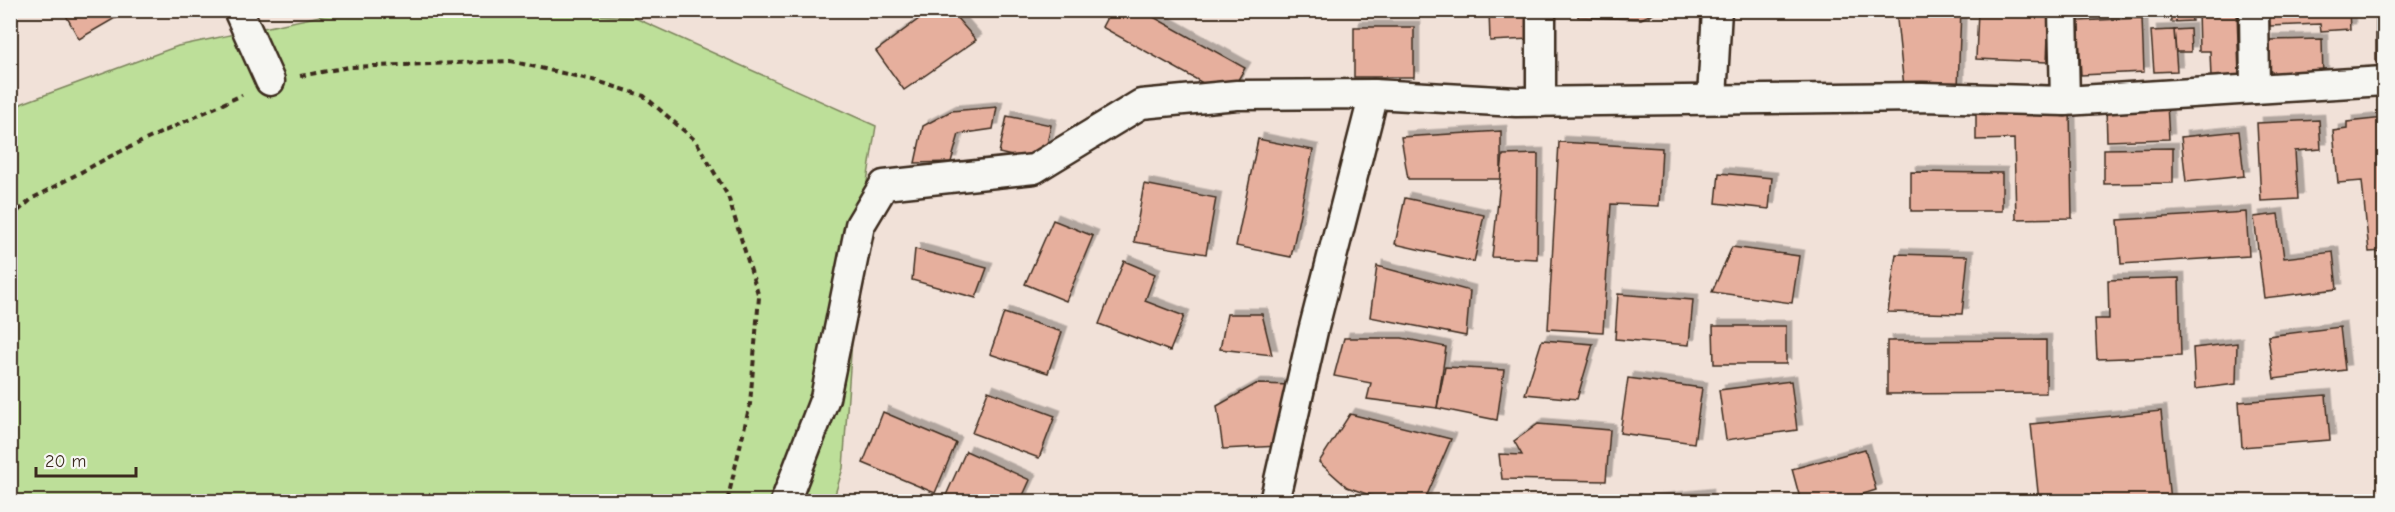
<svg xmlns="http://www.w3.org/2000/svg" width="2395" height="512" font-family="'Comic Neue',sans-serif">
	<style>
		.green { fill: #bddf99; stroke: #7c845c; stroke-width: 1.5 }
		.building { fill: #e6af9d; stroke: #3b2a1e; stroke-width: 1.5; filter: url(#shadow) }
		.lines { fill: none; stroke-linecap: round; stroke-linejoin: round }
		.street-casing { stroke: #3b2a1e; stroke-width: 33 }
		.path { stroke: #3b2a1e; stroke-width: 4; stroke-dasharray: 6 4.5; stroke-linecap: butt }
		.street { stroke: #f6f6f2; stroke-width: 28 }
	</style>
	<defs>
		<filter id="shadow"><feDropShadow dx="5.5" dy="-5.5" stdDeviation="0" flood-color="#0004"/></filter>
	</defs>
	<rect width="100%" height="100%" fill="#f1e1d8"/>
	<filter id="ink" filterUnits="userSpaceOnUse"><feTurbulence type="fractalNoise" baseFrequency=".0167" numOctaves="2"/><feDisplacementMap in="SourceGraphic" scale="12" xChannelSelector="R" yChannelSelector="G"/><feConvolveMatrix kernelMatrix="1 2 1 2 8 2 1 2 1" color-interpolation-filters="sRGB"/></filter>
	<g filter="url(#ink)">
		<path class="green" d="M503 10 633 17 876 126 860 225 843 468 833 501H11L10 110 23 103 178 46 344 11Z"/>
		<g class="building">
			<path d="M63 10H122L124 13 79 39Z"/>
			<path d="M931 10H950L976 40 904 90 876 51Z"/>
			<path d="M1111 10H1141L1245 68 1228 97 1102 27Z"/>
			<path d="M1489 10H1538L1530 39 1490 41Z"/>
			<path d="M1578 10H1654V13L1641 19 1578 17Z"/>
			<path d="M1896 10H1961L1958 87H1904Z"/>
			<path d="M1978 10H2049L2047 62 1976 59Z"/>
			<path d="M2170 10H2191L2192 21 2171 22Z"/>
			<path d="M2198 10H2237L2239 77 2211 78 2210 51H2199Z"/>
			<path d="M2269 10H2349L2350 29 2321 31 2320 24 2270 26Z"/>
			<path d="M2142 18 2144 72 2081 75 2078 21Z"/>
			<rect x="2376" y="21" width="8" height="42"/>
			<rect x="1354" y="27" width="60" height="50"/>
			<path d="M2190 29 2191 52H2176L2174 30Z"/>
			<path d="M2174 30 2177 71 2154 72 2151 31Z"/>
			<path d="M2322 39 2323 79 2267 80V40Z"/>
			<path d="M2167 104 2169 139 2107 141 2106 107Z"/>
			<path d="M997 107 993 129 959 134 951 162 915 163 923 126 951 111Z"/>
			<path d="M2070 110 2072 218 2016 219 2014 139 1976 140V112Z"/>
			<path d="M1007 116 1051 125 1043 163 999 153Z"/>
			<path d="M2384 118V251L2369 252 2362 181 2338 183 2333 131 2347 129V122Z"/>
			<path d="M2319 120 2321 149 2295 151 2298 199 2261 201 2257 123Z"/>
			<path d="M1501 131V179H1408L1401 137Z"/>
			<path d="M2239 131 2244 176 2186 182 2181 137Z"/>
			<path d="M1258 139 1313 150 1291 257 1236 246Z"/>
			<path d="M1559 142 1662 148 1659 206 1611 204 1603 332 1548 329Z"/>
			<path d="M2173 148V183L2104 184V149Z"/>
			<path d="M1538 154 1537 259 1492 257 1503 155Z"/>
			<path d="M1911 172 2002 173V211H1911Z"/>
			<path d="M1719 173 1772 178 1769 209 1716 203Z"/>
			<path d="M1144 184 1216 198 1206 254 1134 242Z"/>
			<path d="M1405 198 1484 215 1474 262 1395 244Z"/>
			<path d="M2246 212 2249 256 2121 264 2118 220Z"/>
			<path d="M2278 214 2284 258 2333 252 2337 289 2264 298 2254 217Z"/>
			<path d="M1053 220 1093 236 1066 301 1025 284Z"/>
			<path d="M1732 247 1799 256 1792 303 1712 292Z"/>
			<path d="M915 249 987 268 976 298 912 280Z"/>
			<path d="M1896 254 1968 256 1962 314 1888 312Z"/>
			<path d="M1124 261 1155 274 1145 301 1184 316 1170 351 1099 324Z"/>
			<path d="M1377 266 1470 291 1466 336 1370 317Z"/>
			<path d="M2179 278 2181 356 2097 359 2095 319H2109L2108 280Z"/>
			<path d="M1618 294 1693 300 1689 345 1615 339Z"/>
			<path d="M1004 313 1062 332 1048 373 990 354Z"/>
			<path d="M1227 314H1262L1272 355 1220 349Z"/>
			<path d="M1713 326H1786V364H1714Z"/>
			<path d="M2340 327 2345 370 2274 379 2268 336Z"/>
			<path d="M1344 338H1402L1446 347 1437 408 1367 399 1371 383 1334 376Z"/>
			<path d="M1542 340 1593 344 1577 399 1525 394Z"/>
			<path d="M2046 340V393L1887 394V341Z"/>
			<path d="M2237 343 2236 384 2195 389 2193 348Z"/>
			<path d="M1445 367 1504 370 1497 420 1437 408Z"/>
			<path d="M1628 378 1702 388 1694 443 1620 433Z"/>
			<path d="M1791 381 1797 430 1726 440 1719 390Z"/>
			<path d="M1256 384 1293 385 1280 446 1223 449 1217 406Z"/>
			<path d="M988 391 1055 416 1039 458 972 433Z"/>
			<path d="M2326 395 2330 440 2242 447 2239 402Z"/>
			<path d="M2161 411 2170 501 2039 502 2031 424Z"/>
			<path d="M883 412 956 443 935 493 863 463Z"/>
			<path d="M1350 414 1451 439 1424 502H1389L1347 487 1319 462Z"/>
			<path d="M1538 424 1610 430 1606 481 1502 479 1499 454 1522 455 1514 441Z"/>
			<path d="M1865 449 1876 490 1838 502H1801L1792 469Z"/>
			<path d="M966 451 1030 480 1020 502H943Z"/>
			<path d="M1708 494V502H1633Z"/>
		</g>
		<g class="lines">
			<g class="street-casing">
				<g id="street">
					<path d="M238 10 270 81"/>
					<path d="M1541 10V102"/>
					<path d="M2063 10 2065 101"/>
					<path d="M2254 10 2255 89"/>
					<path d="M1712 98 1717 10"/>
					<path d="M785 502 825 398 860 225 884 185 1034 169 1141 104 1237 95 1374 94 1516 102 1922 97 2065 101 2384 81"/>
					<path d="M1274 502 1313 331 1374 94"/>
				</g>
			</g>
			<g class="path">
				<path d="M300 76 349 67 510 61 597 81 644 96 696 141 728 196 759 297 750 404 727 502"/>
				<path d="M10 218 33 198 111 156 242 95"/>
			</g>
			<use href="#street" class="street"/>
		</g>
	</g>
	<rect width="2395" height="512" fill="none" stroke="#f6f6f2" stroke-width="36"/>
	<rect x="18" y="18" width="2359" height="476" fill="none" stroke="#3b2a1e" stroke-width="2" filter="url(#ink)"/>
	<path d="M36 467v9h100v-9" fill="none" stroke="#3b2a1e" stroke-width="3"/>
	<text x="45" y="467" font-size="18" fill="#3b2a1e" stroke="#f6f6f2" stroke-width="4.5" paint-order="stroke">20 m</text>
</svg>
